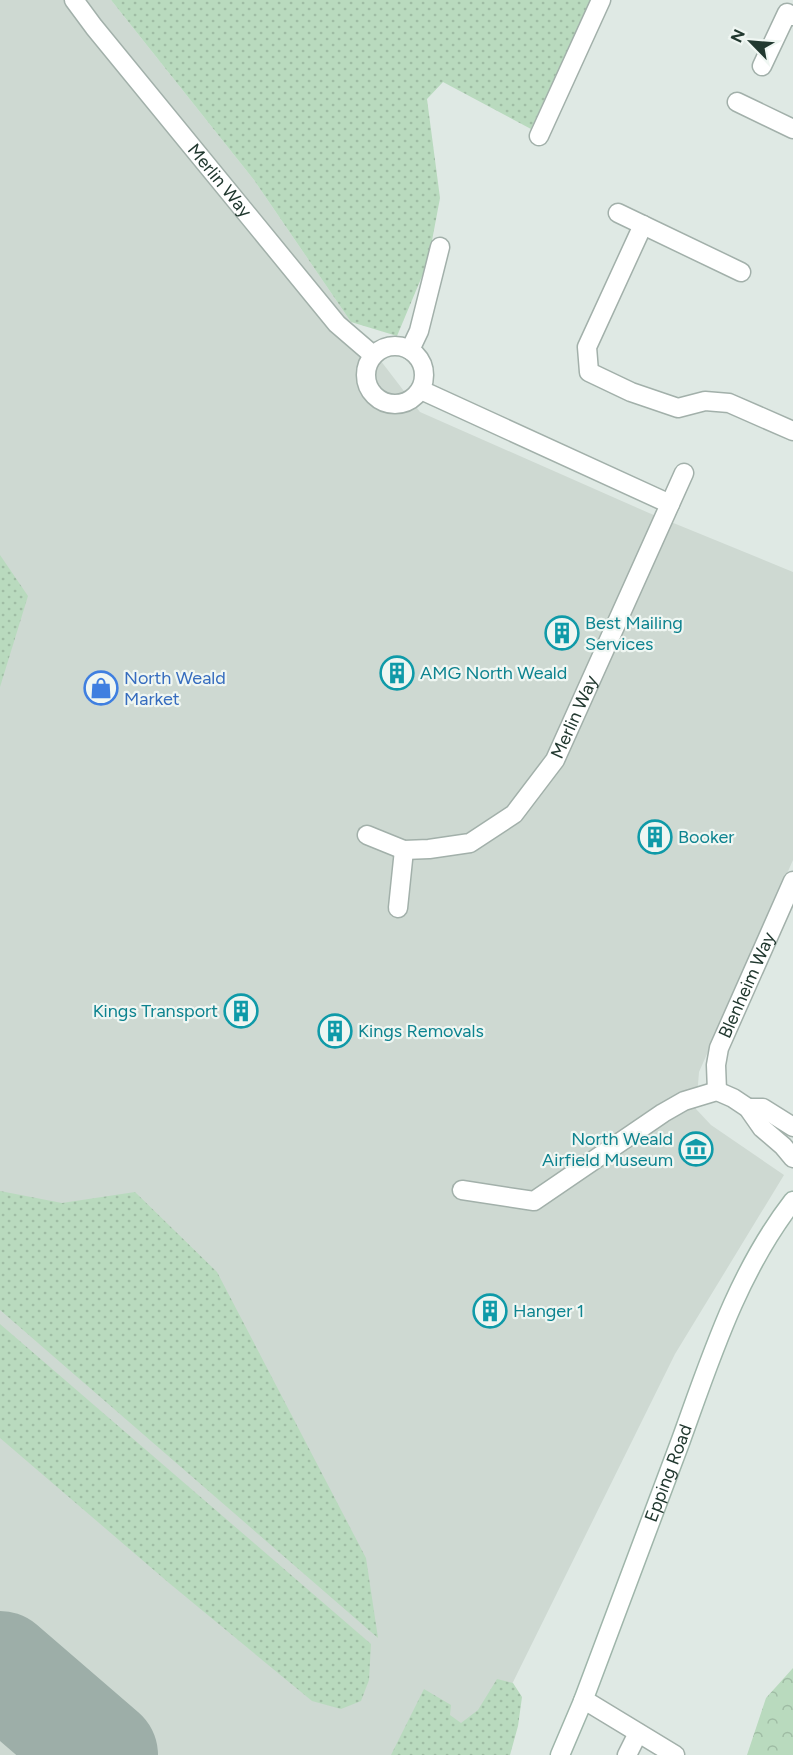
<svg xmlns="http://www.w3.org/2000/svg" width="793" height="1755" font-family="Figtree,sans-serif">
	<style>
		.built { fill: #ced9d2 }
		.grass { fill: url(#grass-dots) }
		.forest { fill: url(#forest-crowns) }
		.lines { fill: none; stroke-linecap: round; stroke-linejoin: round }
		.runway { stroke: #9daea8; stroke-width: 112 }
		.minor-casing { stroke: #a2b0aa; stroke-width: 21 }
		.secondary-casing { stroke: #9fb5aa; stroke-width: 21 }
		.minor { stroke: #fff; stroke-width: 18 }
		.secondary { stroke: #fff; stroke-width: 18 }
		.labels { text-anchor: middle; dominant-baseline: central; stroke-width: 4.5; stroke-linejoin: round; paint-order: stroke }
		.street-label { font-size: 18px; fill: #21382f; stroke: #eff6f2 }
		.culture-label { font-size: 18px; fill: #0d838f; stroke: #eff6f2; text-anchor: start }
		.shop-label { font-size: 18px; fill: #366cbe; stroke: #eff6f2; text-anchor: start }
	</style>
	<defs>
		<pattern id="grass-dots" width="8" height="8" patternUnits="userSpaceOnUse" patternTransform="scale(1.5)"><rect width="8" height="8" fill="#b9dabe"/><path d="M2 2h.1M6 6h.1" fill="none" stroke="#9fbca4" stroke-width="1.8" stroke-linecap="round"/></pattern>
		<pattern id="forest-crowns" width="20" height="18" patternUnits="userSpaceOnUse" patternTransform="scale(1.5)"><rect width="20" height="18" fill="#b9dabe"/><path d="M2 6a3 3 0 1 1 6 0M12 15a3 3 0 1 1 6 0" fill="none" stroke="#9fbca4"/></pattern>
	</defs>
	<rect width="100%" height="100%" fill="#dfe9e4"/>
	<path class="built" d="M0 0H111L254 180 351 322 420 412 649 513 793 572V860L699 1072 696 1109 711 1125 784 1175 675 1354 477 1755H0Z"/>
	<g class="grass">
		<path d="M111 0H591L531 129 443 82 427 99 440 198 428 262 397 336 351 322 254 180Z"/>
		<path d="M0 555 28 596 0 687Z"/>
		<path d="M0 1191 62 1203 135 1192 217 1272 366 1558 378 1638 0 1310Z"/>
		<path d="M0 1324 371 1644 369 1680 361 1701 341 1709 312 1701 169 1583 0 1438Z"/>
		<path d="M497 1679 513 1683 522 1697 518 1726 510 1755H391L424 1689 451 1705 450 1715 461 1723 478 1710Z"/>
	</g>
	<path class="forest" d="M793 1668V1755H747L766 1698Z"/>
	<g class="lines">
		<path class="runway" d="M0 1667 102 1755"/>
		<g class="minor-casing">
			<g id="minor">
				<path id="s1" d="M74 0 94 27 337 324 373 355"/>
				<path d="M762 66 787 13 793 16"/>
				<path d="M737 102 793 129"/>
				<path d="M539 136 601 0"/>
				<path d="M618 213 741 272"/>
				<path d="M643 225 587 347 589 372 631 392 678 408 705 401 729 403 793 431"/>
				<circle cx="395" cy="375" r="29"/>
				<path d="M410 350 419 331 440 247"/>
				<path d="M421 390 670 504"/>
				<path id="s2" d="M367 835 404 850 429 849 470 843 514 814 555 760 684 473"/>
				<path d="M398 908 404 850"/>
				<path id="s3" d="M717 1091 716 1065 719 1048 793 881"/>
				<path d="M748 1108H763L793 1127"/>
				<path d="M462 1190 534 1201 663 1113 684 1101 717 1091 733 1098 748 1108 762 1128 783 1146 793 1158"/>
				<path d="M583 1701 591 1704 675 1755"/>
				<path d="M627 1755 638 1733"/>
			</g>
		</g>
		<g class="secondary-casing">
			<g id="secondary">
				<path id="s4" d="M560 1755 583 1701C615 1614 648 1527 681 1440 711 1357 738 1272 793 1201"/>
			</g>
		</g>
		<use href="#minor" class="minor"/>
		<use href="#secondary" class="secondary"/>
	</g>
	<defs>
		<g id="building-ring" transform="scale(1.725)"><circle r="9.5" fill="#eff6f2" stroke="#0f9aa8" stroke-width="1.5"/><path d="M-4-6H4V6H1V3H-1V6H-4ZM-2.5-4.3h1.7v1.8h-1.7ZM.8-4.3h1.7v1.8H.8ZM-2.5-1h1.7V.8h-1.7ZM.8-1h1.7V.8H.8Z" fill="#0f9aa8"/></g>
		<g id="shop-ring" transform="scale(1.725)"><circle r="9.5" fill="#eff6f2" stroke="#3f7fe0" stroke-width="1.5"/><path d="M-5-2.5h2.3a2.7 3.5 0 0 1 5.4 0H5L5.5 6h-11ZM-1.5-2.5h3a1.5 2.3 0 0 0-3 0Z" fill="#3f7fe0"/></g>
		<g id="museum-ring" transform="scale(1.725)"><circle r="9.5" fill="#eff6f2" stroke="#0f9aa8" stroke-width="1.5"/><path d="M0-6L6-3V-2H-6V-3ZM-5-1h2V3h-2ZM-1-1h2V3h-2ZM3-1h2V3H3ZM-6 4H6V6H-6Z" fill="#0f9aa8"/></g>
	</defs>
	<g fill-rule="evenodd">
		<use href="#building-ring" x="562" y="633"/>
		<use href="#building-ring" x="397" y="673"/>
		<use href="#shop-ring" x="101" y="688"/>
		<use href="#building-ring" x="655" y="837"/>
		<use href="#building-ring" x="241" y="1011"/>
		<use href="#building-ring" x="335" y="1031"/>
		<use href="#museum-ring" x="696" y="1149"/>
		<use href="#building-ring" x="490" y="1311"/>
	</g>
	<g class="labels">
		<g class="street-label">
			<text stroke="none"><textPath href="#s1" startOffset="232">Merlin Way</textPath></text>
			<text stroke="none"><textPath href="#s2" startOffset="274">Merlin Way</textPath></text>
			<text stroke="none"><textPath href="#s3" startOffset="112">Blenheim Way</textPath></text>
			<text stroke="none"><textPath href="#s4" startOffset="302">Epping Road</textPath></text>
		</g>
		<g class="culture-label">
			<text x="585" y="623">Best Mailing<tspan x="585" dy="21">Services</tspan></text>
			<text x="420" y="673">AMG North Weald</text>
			<text x="678" y="837">Booker</text>
			<text x="218" y="1011" text-anchor="end">Kings Transport</text>
			<text x="358" y="1031">Kings Removals</text>
			<text x="673" y="1139" text-anchor="end">North Weald<tspan x="673" dy="21">Airfield Museum</tspan></text>
			<text x="513" y="1311">Hanger 1</text>
		</g>
		<g class="shop-label">
			<text x="124" y="678">North Weald<tspan x="124" dy="21">Market</tspan></text>
		</g>
	</g>
	<g transform="translate(751 42) rotate(295)" stroke="#eff6f2" stroke-width="4.5" paint-order="stroke">
	<path d="M0-4.5L10 22L0 15L-10 22Z" fill="#21382f"/>
	<text y="-9" font-size="16" font-weight="bold" text-anchor="middle" fill="#21382f">N</text>
	</g>
</svg>
